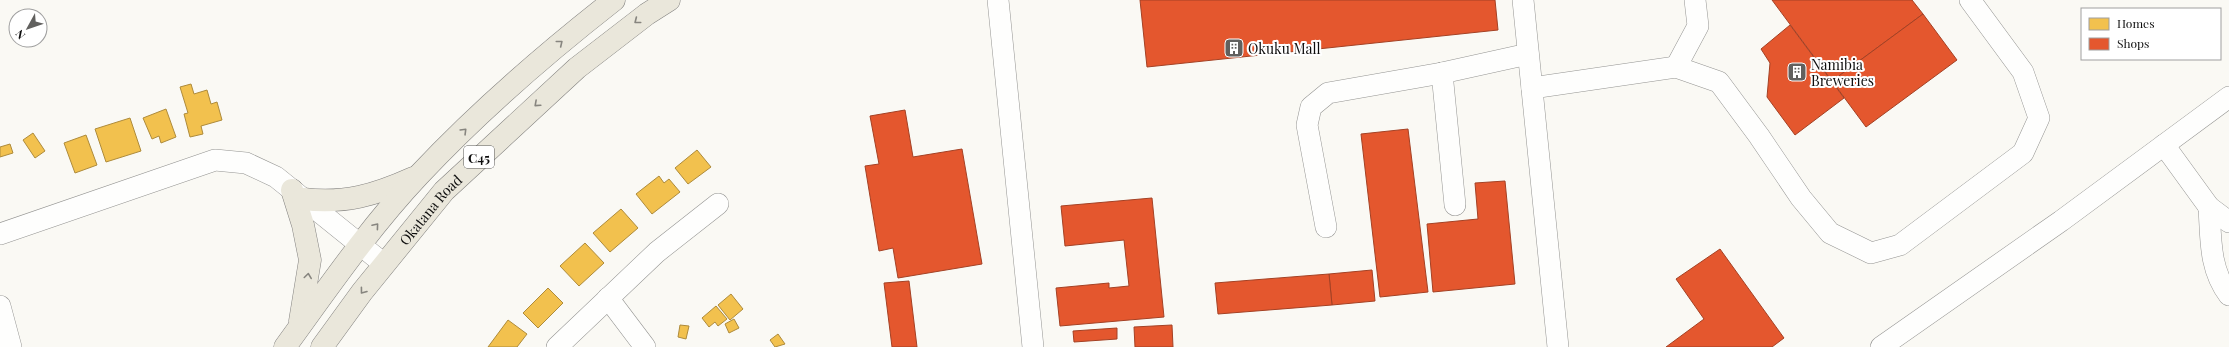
<svg xmlns="http://www.w3.org/2000/svg" width="2229" height="347" font-family="'Playfair Display',serif">
	<style>
		.homes { fill: #f2c14e; stroke: #ae8b3b }
		.shops { fill: #e4572e; stroke: #a44124 }
		.lines { fill: none; stroke-linecap: round; stroke-linejoin: round }
		.minor-casing { stroke: #949492; stroke-width: 22 }
		.major-casing { stroke: #82817f; stroke-width: 23 }
		.minor { stroke: #fefefd; stroke-width: 21 }
		.major { stroke: #eae7db; stroke-width: 22 }
		.oneway { stroke: #87857f }
		.labels { text-anchor: middle; dominant-baseline: central; stroke-width: 4; stroke-linejoin: round; paint-order: stroke }
		.shield { fill: #fff; stroke: #565656; stroke-width: 1 }
		.shield-label { font-size: 13px; font-weight: bold; fill: #0e0e0e }
		.poi-label { font-size: 14px; fill: #0e0e0e; stroke: #fff; text-anchor: start }
		.street-label { font-size: 14px; fill: #0e0e0e; stroke: #fff }
	</style>
	<rect width="100%" height="100%" fill="#faf9f4"/>
	<g class="homes">
		<path d="M191 84 194 94 207 90 211 104 217 102 222 120 201 126 203 134 190 137 184 114 188 113 180 87Z"/>
		<path d="M166 109 176 137 161 143 159 136 152 139 143 118Z"/>
		<path d="M130 118 141 151 106 162 95 129Z"/>
		<path d="M33 133 45 151 35 158 23 140Z"/>
		<path d="M86 135 97 165 75 173 64 143Z"/>
		<path d="M10 144 13 153 0 157V147Z"/>
		<path d="M697 150 711 167 688 184 675 168Z"/>
		<path d="M659 176 664 183 669 179 680 192 652 214 636 194Z"/>
		<path d="M621 209 638 228 610 252 593 233Z"/>
		<path d="M585 243 604 263 579 286 560 266Z"/>
		<path d="M548 288 563 303 538 328 523 313Z"/>
		<path d="M731 294 743 309 730 320 718 305Z"/>
		<path d="M716 306 727 319 718 326 715 322 709 327 702 318Z"/>
		<path d="M734 319 739 328 729 333 725 324Z"/>
		<path d="M508 320 527 334 517 347H488Z"/>
		<path d="M680 325 689 326 686 339 678 337Z"/>
		<path d="M778 334 785 344 775 347 770 340Z"/>
	</g>
	<g class="shops">
		<path d="M1140 0H1495L1498 30 1147 67Z"/>
		<path d="M1772 0H1912L1923 14 1832 81Z"/>
		<path d="M1923 14 1957 60 1866 127 1832 81Z"/>
		<path d="M1790 25 1844 98 1795 135 1767 97 1770 63 1761 49Z"/>
		<path d="M905 110 913 157 962 149 982 264 898 278 893 248 879 251 865 166 879 164 870 116Z"/>
		<path d="M1408 129 1428 292 1380 297 1361 134Z"/>
		<path d="M1505 181 1515 284 1433 292 1427 224 1478 219 1475 183Z"/>
		<path d="M1152 198 1164 317 1060 326 1056 288 1109 283V288L1129 286 1124 240 1065 246 1061 206Z"/>
		<path d="M1720 249 1784 338 1772 347H1666L1704 319 1676 279Z"/>
		<path d="M1372 270 1375 301 1332 305 1329 274Z"/>
		<path d="M1329 274 1332 305 1218 314 1215 283Z"/>
		<path d="M909 281 917 347H892L884 283Z"/>
		<path d="M1172 325 1173 347H1135L1134 327Z"/>
		<path d="M1117 328V339L1074 342 1073 331Z"/>
	</g>
	<g class="lines">
		<g class="minor-casing">
			<g id="minor">
				<path d="M998 0 1033 347"/>
				<path d="M1523 0 1558 347"/>
				<path d="M1676 67 1698 26 1695 0"/>
				<path d="M1442 73 1455 205"/>
				<path d="M1532 88 1676 67 1719 82 1759 136 1801 198 1830 233 1871 253 1900 245 2023 153 2039 118 2023 72 1970 0"/>
				<path d="M2164 145 2209 207 2229 222"/>
				<path d="M2209 207C2211 238 2209 269 2229 295"/>
				<path d="M1326 227 1307 125 1311 107 1328 93 1442 73 1528 54"/>
				<path d="M0 234 215 160 246 163 276 177 384 264"/>
				<path d="M608 298 645 347"/>
				<path d="M0 306 11 347"/>
				<path d="M557 347 657 252 718 204"/>
				<path d="M1881 347 2061 221 2229 97"/>
			</g>
		</g>
		<g class="major-casing">
			<g id="major">
				<path d="M292 190 303 225 310 260 300 321"/>
				<path d="M303 199C345 204 375 195 413 178"/>
				<path d="M285 347C328 288 369 228 419 175 479 111 545 54 614 0"/>
				<path id="s1" d="M322 347 362 292 444 191 577 68 647 14 669 0"/>
			</g>
		</g>
		<use href="#minor" class="minor"/>
		<use href="#major" class="major"/>
	</g>
	<defs><path id="oneway-chevron" d="M-2-3.5L2.5 0L-2 3.5" fill="none" stroke-width="1.6" stroke-linecap="round" stroke-linejoin="round"/></defs>
	<g class="oneway">
		<use href="#oneway-chevron" transform="translate(637 21) rotate(142)"/>
		<use href="#oneway-chevron" transform="translate(560 43) rotate(-39)"/>
		<use href="#oneway-chevron" transform="translate(537 104) rotate(138)"/>
		<use href="#oneway-chevron" transform="translate(464 131) rotate(-45)"/>
		<use href="#oneway-chevron" transform="translate(376 226) rotate(-50)"/>
		<use href="#oneway-chevron" transform="translate(308 276) rotate(-82)"/>
		<use href="#oneway-chevron" transform="translate(363 291) rotate(127)"/>
	</g>
	<defs>
		<g id="building-square" transform="scale(1)"><rect x="-9" y="-9" width="18" height="18" rx="4" fill="#61605e" stroke="#fff"/><path d="M-4-6H4V6H1V3H-1V6H-4ZM-2.5-4.3h1.7v1.8h-1.7ZM.8-4.3h1.7v1.8H.8ZM-2.5-1h1.7V.8h-1.7ZM.8-1h1.7V.8H.8Z" fill="#fff"/></g>
	</defs>
	<g fill-rule="evenodd">
		<use href="#building-square" x="1234" y="48"/>
		<use href="#building-square" x="1797" y="72"/>
	</g>
	<g class="labels">
		<rect class="shield" x="464" y="146" width="30" height="22" rx="3"/>
		<g class="shield-label">
			<text x="479" y="157">C45</text>
		</g>
		<g class="poi-label">
			<text x="1248" y="48">Okuku Mall</text>
			<text x="1811" y="64">Namibia<tspan x="1811" dy="16">Breweries</tspan></text>
		</g>
		<g class="street-label">
			<text stroke="none"><textPath href="#s1" startOffset="175">Okatana Road</textPath></text>
		</g>
	</g>
	<rect x="2081" y="8" width="140" height="52" fill="#ffffff" stroke="#9f9f9f"/>
	<rect x="2089" y="18" width="20" height="12" fill="#f2c14e" stroke="#9f9f9f"/>
	<text x="2117" y="28" font-size="12" fill="#0e0e0e">Homes</text>
	<rect x="2089" y="38" width="20" height="12" fill="#e4572e" stroke="#9f9f9f"/>
	<text x="2117" y="48" font-size="12" fill="#0e0e0e">Shops</text>
	<g transform="translate(28 28) rotate(230)"><circle r="19" fill="#ffffff" stroke="#9f9f9f"/>
	<path d="M0-3L7 15L0 10L-7 15Z" fill="#61605e"/>
	<text y="-6" font-size="11" font-weight="bold" text-anchor="middle" fill="#0e0e0e">N</text>
	</g>
</svg>
